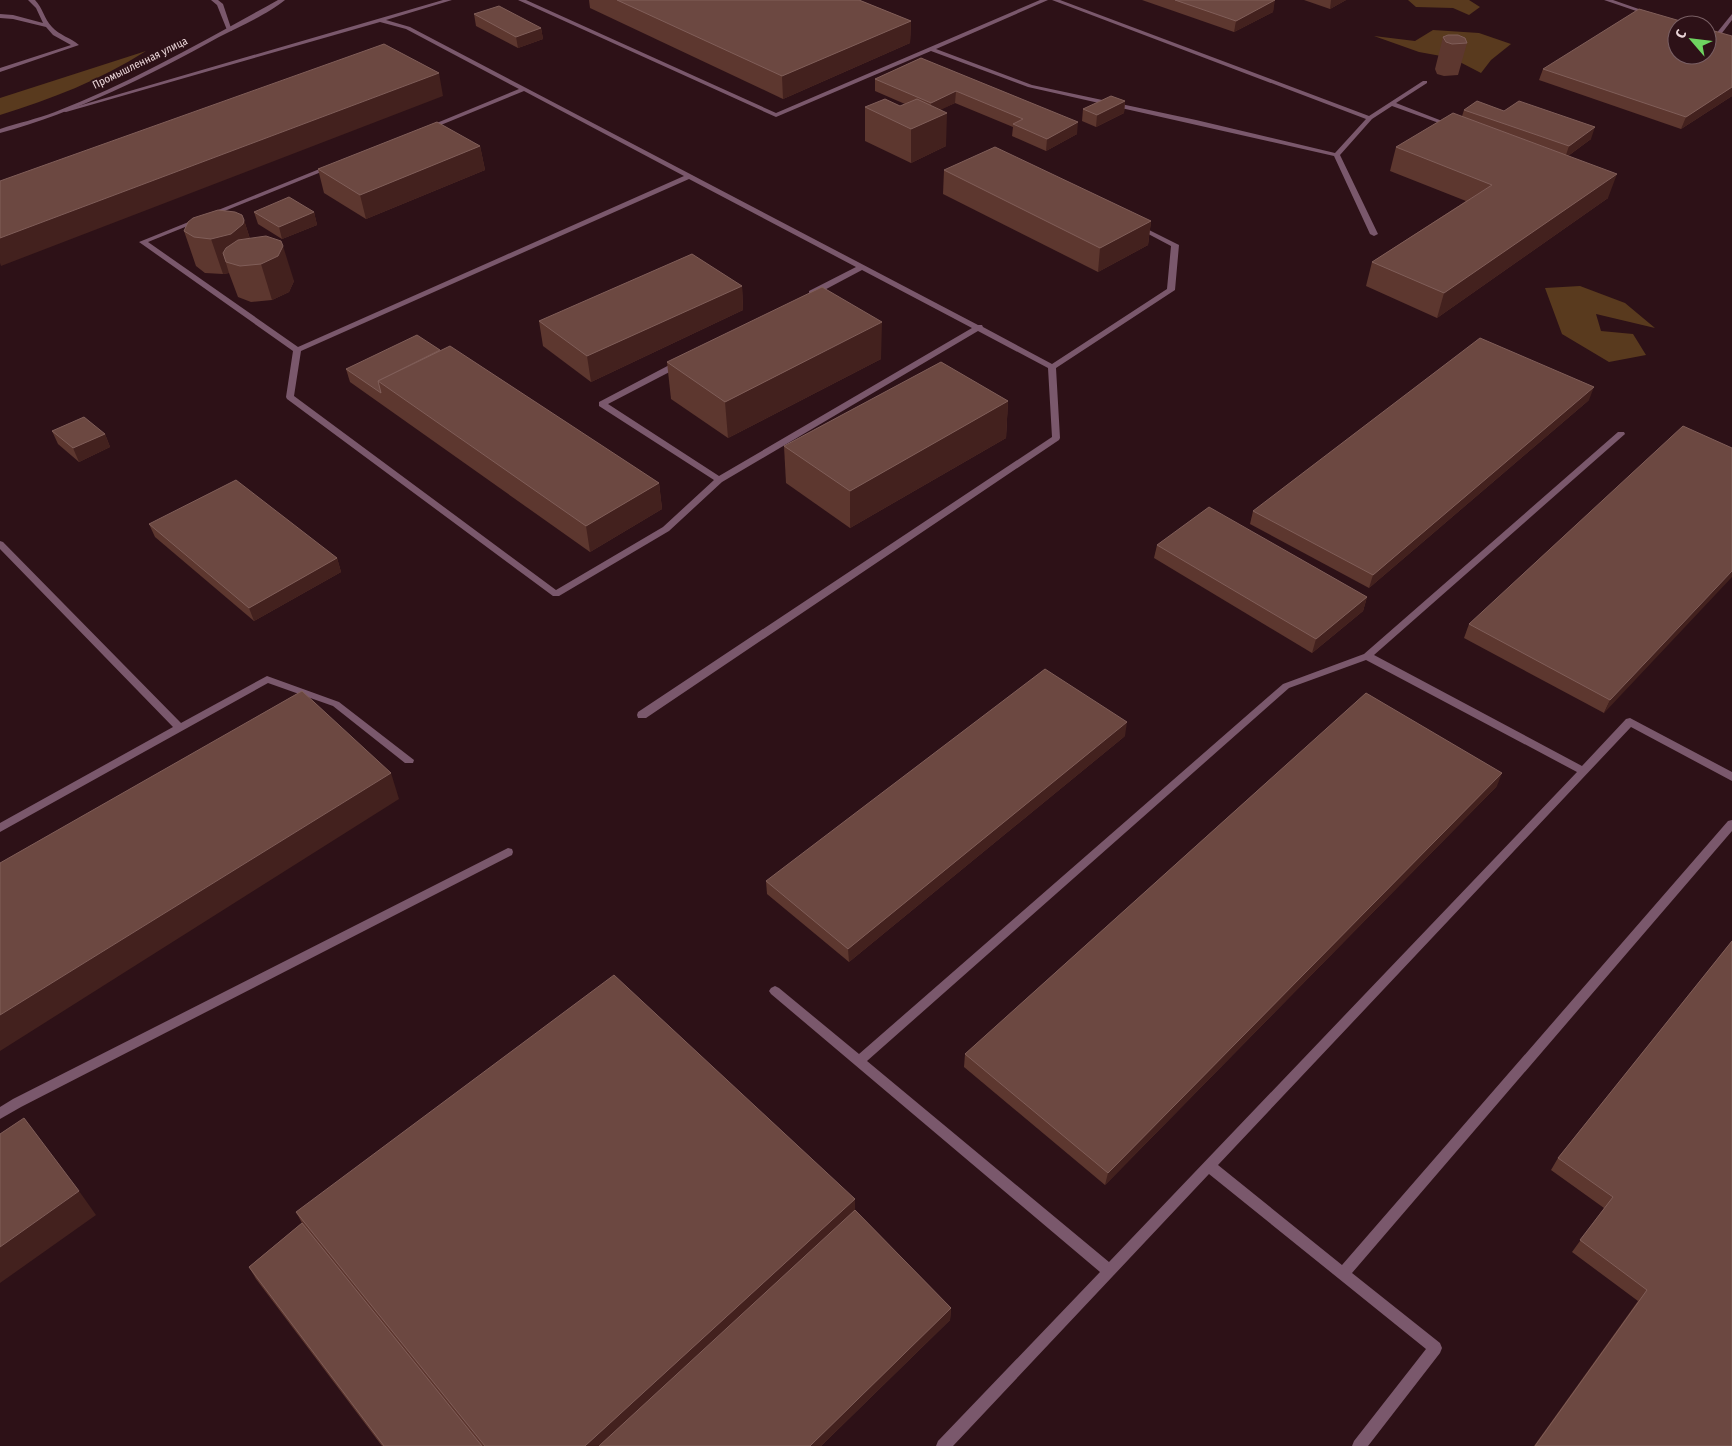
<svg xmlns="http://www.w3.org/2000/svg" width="1732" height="1446" font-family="'Fira Sans Condensed',sans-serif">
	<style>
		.forest { fill: #593a1e }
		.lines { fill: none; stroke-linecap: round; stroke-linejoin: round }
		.service { fill: #7a586c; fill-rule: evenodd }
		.minor { fill: #7a586c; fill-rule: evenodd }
		.wall { fill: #5d372f }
		.shaded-wall { fill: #43211e }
		.building { fill: #6c4841; stroke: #805e59 }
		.labels { text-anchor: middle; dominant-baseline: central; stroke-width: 4; stroke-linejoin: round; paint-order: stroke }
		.far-street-label { font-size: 11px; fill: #ead5d8; stroke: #2d1117 }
	</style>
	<rect width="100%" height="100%" fill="#2d1117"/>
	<g class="forest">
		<path d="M1408 0H1469L1480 7 1469 15 1453 8 1416 7Z"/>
		<path d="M1433 30 1479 33 1511 44 1491 60 1481 73 1452 58 1419 52 1374 36 1415 41Z"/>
		<path d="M146 51C100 80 52 99 0 115V98Z"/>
		<path d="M1580 286 1625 303 1655 328 1596 314 1601 331 1633 334 1646 355 1609 362 1562 334 1545 288Z"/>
	</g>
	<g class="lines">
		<g class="service">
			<path d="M28 0H35C43 8 44 19 52 27 59 35 71 38 79 45L0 72V68L71 45 53 35 46 27 13 19 0 18V14L13 15 43 23 36 8Z"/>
			<path d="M211 0H218L223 4 232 31 227 30 217 5Z"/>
			<path d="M443 0H452L386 20 410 27 978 325H982L983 327 1052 364 1167 289 1171 246 1137 228V226H1141L1179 245 1175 290 1056 368 1060 438 1059 440 646 718H638L637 715 638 712 1052 437 1048 368 978 331 722 482 669 531 559 596H553L287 399 286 397 293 351 139 242 327 166H331V168L148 242 298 347 684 176 524 91 431 129H427V127L519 89 406 29 380 22 66 112 61 111ZM689 179 856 267 809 291V295H815L862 270 972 328 719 476 608 404 681 366V362H675L599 402V406L714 480 663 527 556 590 294 396 301 351Z"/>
			<path d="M518 0H526L776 113 1040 0H1048L936 49 1032 85 1196 120 1335 153 1366 119 1052 0H1060L1369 116 1423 81H1427V83L1396 103 1455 126 1450 127 1392 106 1372 119 1340 155 1378 234 1374 236 1370 234 1334 156 1028 87 931 51 776 117Z"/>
			<path d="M1604 0H1613L1653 14 1648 15Z"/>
			<path d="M1732 14V20L1719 37H1715V35Z"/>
			<path d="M1618 432H1624L1625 434 1374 655 1582 766 1626 719 1630 718 1732 772V781L1631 727 1218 1165 1342 1265 1728 821 1732 820V831L1352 1273 1440 1343 1442 1348 1440 1353 1368 1446H1352L1354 1441 1426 1349 1209 1174 953 1446H936L938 1441 1100 1272 771 994 769 991 771 988 775 986 779 988 859 1054 1283 684 1364 654ZM1366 660 1577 772 1109 1262 867 1061 1289 688Z"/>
			<path d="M0 541 3 542 181 723 267 676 339 702 414 760 413 763H405L333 706 268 683 0 832V823L173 727 0 549Z"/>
			<path d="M508 848 512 849 513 852 512 855 21 1107 0 1119V1107L13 1099Z"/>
		</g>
		<path class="minor" d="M278 0H285C268 14 239 27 219 37 149 76 77 112 0 133V129C18 123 37 119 55 112 132 82 206 40 278 0Z"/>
	</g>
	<g class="wall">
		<path d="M589 0H859L911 21 910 43 783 99 590 8Z"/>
		<path d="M1142 0H1274L1273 12 1234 32Z"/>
		<path d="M1304 0H1346L1330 9Z"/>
		<path d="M474 14 541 28 543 39 518 48 476 26Z"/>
		<path d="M1732 36V96L1681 129 1539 80 1543 69Z"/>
		<path d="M1443 37 1467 43 1458 75 1444 76 1437 74 1435 69Z"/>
		<path d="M921 58 1077 134 1046 151 1012 136 1013 127 955 103 941 109 946 146 911 163 865 141V107L900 106 905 104 875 91V79Z"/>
		<path d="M1125 101 1124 113 1096 127 1082 121 1083 109Z"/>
		<path d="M1464 110 1591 139 1568 156 1608 198 1437 318 1366 286 1372 262 1466 201 1390 171 1396 147 1462 116Z"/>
		<path d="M480 146 485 170 366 219 324 193 318 169Z"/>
		<path d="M944 170 1151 221 1148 245 1098 272 943 194Z"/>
		<path d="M254 212H314L317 225 282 239 258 224Z"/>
		<path d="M244 220 250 239 294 281 289 292 272 300 251 302 238 297 229 273 223 274 205 273 196 266 184 231Z"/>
		<path d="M742 286 743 310 591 382 543 346 539 321Z"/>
		<path d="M440 350 659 483 662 509 590 552 350 382 346 369Z"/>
		<path d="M881 359 728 438 671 399 667 362Z"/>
		<path d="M1589 400 1369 588 1250 524 1253 511Z"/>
		<path d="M1008 401 1006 438 850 528 786 483 784 446Z"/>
		<path d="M52 431 105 434 110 447 79 462 58 444Z"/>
		<path d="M1732 448 1604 713 1464 638 1469 624Z"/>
		<path d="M149 524 337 558 341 572 254 621 155 537Z"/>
		<path d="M1157 545 1367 597 1363 611 1312 653 1154 558Z"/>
		<path d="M1125 736 849 962 767 894 766 881Z"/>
		<path d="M1497 786 1105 1185 964 1067 965 1054Z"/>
		<path d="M1732 941V1446H1534L1638 1301 1572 1252 1604 1208 1551 1170 1558 1158Z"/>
		<path d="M855 1199V1210L951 1308 950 1320 821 1446H382L256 1279 249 1267 302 1223 296 1212Z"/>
	</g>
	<g class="shaded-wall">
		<path d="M1275 0 1273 12 1234 32 1236 21Z"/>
		<path d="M1331 0H1346L1330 9Z"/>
		<path d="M911 21 910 43 783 99 782 76Z"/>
		<path d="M541 28 543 39 518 48 516 37Z"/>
		<path d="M439 73 443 96 1 266 0 263V238Z"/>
		<path d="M1732 87V96L1681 129 1686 117Z"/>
		<path d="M956 91 955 103 930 115 931 103Z"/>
		<path d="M1125 101 1124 113 1096 127 1097 115Z"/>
		<path d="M947 113 946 146 911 163V129Z"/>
		<path d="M1078 122 1077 134 1046 151 1047 139Z"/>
		<path d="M1595 127 1591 139 1565 158 1569 146Z"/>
		<path d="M480 146 485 170 366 219 360 195Z"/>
		<path d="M1617 174 1608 198 1437 318 1444 293Z"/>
		<path d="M314 212 317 225 282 239 279 227Z"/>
		<path d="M244 220 255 255 223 253 229 273 223 274 211 239Z"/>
		<path d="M1151 221 1148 245 1098 272 1100 248Z"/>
		<path d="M283 246 294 281 289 292 272 300 261 264Z"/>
		<path d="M742 286 743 310 591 382 587 356Z"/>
		<path d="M882 322 881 359 728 438 725 402Z"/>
		<path d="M1594 387 1589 400 1369 588 1373 575Z"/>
		<path d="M1008 401 1006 438 850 528V491Z"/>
		<path d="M105 434 110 447 79 462 73 448Z"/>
		<path d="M659 483 662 509 590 552 586 526Z"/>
		<path d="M337 558 341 572 254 621 249 608Z"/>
		<path d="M1732 571V577L1604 713 1610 700Z"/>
		<path d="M1367 597 1363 611 1312 653 1316 639Z"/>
		<path d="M1127 722 1125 736 849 962 848 949Z"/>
		<path d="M391 773 399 799 0 1051V1015Z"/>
		<path d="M1502 773 1497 786 1105 1185 1108 1173Z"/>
		<path d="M79 1191 96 1215 0 1283V1247Z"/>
		<path d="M855 1199V1222L613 1446H585Z"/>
		<path d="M951 1308 950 1320 821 1446H810Z"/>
	</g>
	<g class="building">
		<path d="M617 0H859L911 21 782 76Z"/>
		<path d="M1175 0H1275L1236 21Z"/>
		<path d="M499 6 541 28 516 37 474 14Z"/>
		<path d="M1639 9 1694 25H1677V55H1707V29L1732 36V87L1686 117 1543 69Z"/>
		<path d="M1448 35H1458L1465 38 1467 43 1452 44 1446 42 1443 37Z"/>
		<path d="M384 44 439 73 0 238V181Z"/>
		<path d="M921 58 1078 122 1047 139 1013 124 1023 119 956 91 931 103 875 79Z"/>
		<path d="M1111 96 1125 101 1097 115 1083 109Z"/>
		<path d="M885 99 900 106 917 99 947 113 911 129 865 107Z"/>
		<path d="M1477 101 1504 111 1519 101 1595 127 1569 146 1464 110Z"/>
		<path d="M1453 113 1617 174 1444 293 1372 262 1492 185 1396 147Z"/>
		<path d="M437 122 480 146 360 195 318 169Z"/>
		<path d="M995 147 1151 221 1100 248 944 170Z"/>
		<path d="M289 197 314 212 279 227 254 212Z"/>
		<path d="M218 210 235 212 242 215 244 220 243 224 231 234 211 239 194 237 184 231 188 222 193 218Z"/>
		<path d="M266 236 281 241 283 246 278 256 261 264 240 266 226 262 223 253 226 248 238 240Z"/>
		<path d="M692 254 742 286 587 356 539 321Z"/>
		<path d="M822 287 882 322 725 402 667 362Z"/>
		<path d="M417 335 440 350 378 381 381 393 346 369Z"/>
		<path d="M1480 338 1594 387 1373 575 1253 511Z"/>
		<path d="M450 346 659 483 586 526 378 381Z"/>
		<path d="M941 362 1008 401 850 491 784 446Z"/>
		<path d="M84 417 105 434 73 448 52 431Z"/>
		<path d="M1683 426 1732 448V571L1610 700 1469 624Z"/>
		<path d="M236 480 337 558 249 608 149 524Z"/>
		<path d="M1209 507 1367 597 1316 639 1157 545Z"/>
		<path d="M1045 669 1127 722 848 949 766 881Z"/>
		<path d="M302 691 391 773 0 1015V863Z"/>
		<path d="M1366 693 1502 773 1108 1173 965 1054Z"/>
		<path d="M1732 941V1446H1535L1647 1290 1580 1240 1613 1197 1558 1158Z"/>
		<path d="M614 975 855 1199 585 1446H485L296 1212Z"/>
		<path d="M24 1118 79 1191 0 1247V1134Z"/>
		<path d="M855 1210 951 1308 810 1446H599Z"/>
		<path d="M302 1223 482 1446H384L249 1267Z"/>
	</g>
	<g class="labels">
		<g class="far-street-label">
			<text transform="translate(140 63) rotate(-26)">Промышленная улица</text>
		</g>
	</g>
	<g transform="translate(1692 40) rotate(298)"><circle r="24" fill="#2d1117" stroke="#795f64"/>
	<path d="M0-4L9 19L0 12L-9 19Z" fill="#6ed360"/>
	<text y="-8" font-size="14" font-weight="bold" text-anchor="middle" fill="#ead5d8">С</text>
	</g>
</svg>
